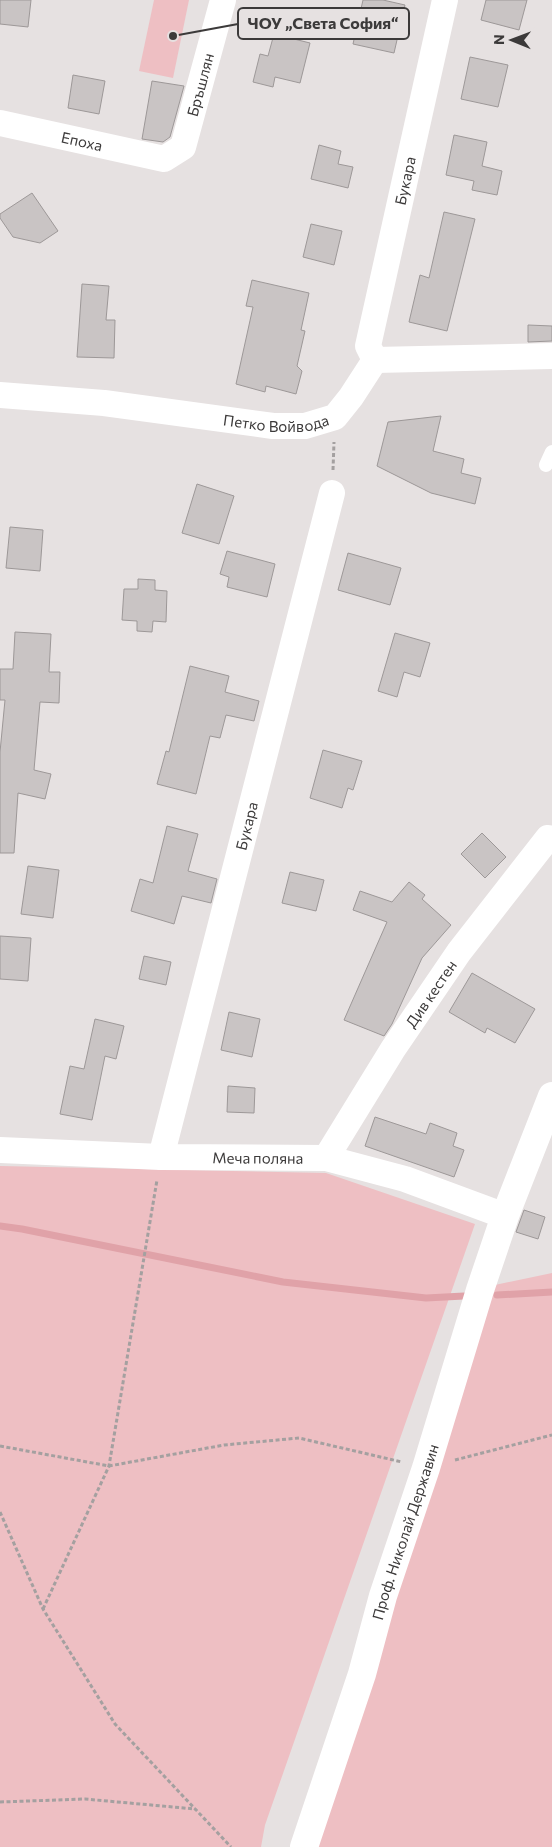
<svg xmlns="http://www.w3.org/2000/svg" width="552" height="1847" font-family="Commissioner,sans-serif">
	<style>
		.green { fill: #eebfc3 }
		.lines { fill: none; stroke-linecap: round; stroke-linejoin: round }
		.stream { stroke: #e0a2a8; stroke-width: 7 }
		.building { fill: #c9c4c4; stroke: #9d9898 }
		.path { stroke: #a4a0a0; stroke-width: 3; stroke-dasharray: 4 2.5; stroke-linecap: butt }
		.service { stroke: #fff; stroke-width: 14 }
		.minor { stroke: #fff; stroke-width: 26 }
		.secondary { stroke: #fff; stroke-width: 28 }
		.labels { text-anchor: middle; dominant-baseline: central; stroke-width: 4; stroke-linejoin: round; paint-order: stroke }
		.street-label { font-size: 15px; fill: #3c3a3a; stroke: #e6e1e1 }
		.leader { fill: none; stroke: #3c3a3a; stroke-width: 2 }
		.callout-dot { fill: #3c3a3a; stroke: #e6e1e1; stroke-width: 2 }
		.callout { fill: #e6e1e1; stroke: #3c3a3a; stroke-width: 2 }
		.callout-label { font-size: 16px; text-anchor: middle; font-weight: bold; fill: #3c3a3a }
	</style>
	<rect width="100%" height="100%" fill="#e6e1e1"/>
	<g class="green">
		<path d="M154 0H189L173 78 139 71Z"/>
		<path d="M0 1166 326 1173 475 1224 265 1825 261 1847H0Z"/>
		<path d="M552 1273V1847H307L490 1286Z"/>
	</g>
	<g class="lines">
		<g class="stream">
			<path d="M0 1226 22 1229 283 1282 426 1298 464 1296"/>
			<path d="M497 1295 552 1292"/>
		</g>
	</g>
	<g class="building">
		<path d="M0 0H31L28 27 0 24Z"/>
		<path d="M363 0H383L405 5 394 53 353 44Z"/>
		<path d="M486 0H527L519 30 481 20Z"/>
		<path d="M274 34 310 43 300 83 275 77 273 87 253 82 260 54 268 56Z"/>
		<path d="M470 57 508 65 498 107 461 99Z"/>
		<path d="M73 75 105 81 99 114 68 108Z"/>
		<path d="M152 81 184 86 170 137 163 142 142 139Z"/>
		<path d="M454 135 487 142 482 166 502 171 497 195 472 190 474 181 446 175Z"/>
		<path d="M319 145 341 151 338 164 353 167 348 188 311 179Z"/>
		<path d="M32 193 58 231 40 243 13 237 0 218V214Z"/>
		<path d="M444 212 475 219 447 331 409 322 420 275 429 278Z"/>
		<path d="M311 224 342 231 334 265 303 257Z"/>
		<path d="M252 280 309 293 301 330 305 331 297 366 302 371 296 394 266 386 265 392 236 384 253 307 246 306Z"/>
		<path d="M82 284 109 286 106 320H115L114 358 77 357Z"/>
		<path d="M528 325 552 326V341L528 342Z"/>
		<path d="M441 416 433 451 464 459 461 473 481 478 475 504 431 493 377 466 388 422Z"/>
		<path d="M197 484 234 496 219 544 182 533Z"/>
		<path d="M10 527 43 530 40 571 6 568Z"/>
		<path d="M227 551 275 564 267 597 227 587 229 577 220 574Z"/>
		<path d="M348 553 401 568 390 605 338 590Z"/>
		<path d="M138 579 155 580V590L167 591 166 622 153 621 152 632 137 631V621L122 620 124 589H138Z"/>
		<path d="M15 632 51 634 49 672H60L59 703 40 702 34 770 51 774 45 799 18 793 14 853H0V752L5 700H0V669H13Z"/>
		<path d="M395 633 430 643 420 677 404 672 397 697 378 691Z"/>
		<path d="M190 666 229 676 225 692 259 701 254 721 226 715 220 738 210 736 196 794 157 784 166 751 169 752Z"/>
		<path d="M323 750 362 761 353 790 348 788 342 808 310 798Z"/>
		<path d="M167 826 198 834 188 871 217 879 211 903 182 896 174 924 131 911 140 879 153 883Z"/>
		<path d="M482 833 506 857 485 878 461 854Z"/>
		<path d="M28 866 59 870 53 918 21 914Z"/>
		<path d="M290 872 324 880 316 911 282 903Z"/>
		<path d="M409 882 425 895 422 899 451 925 422 958 392 1024 384 1036 344 1020 387 922 353 910 360 891 392 902Z"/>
		<path d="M0 936 31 938 28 981 0 979Z"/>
		<path d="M144 956 171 962 166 985 139 979Z"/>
		<path d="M472 973 535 1009 515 1043 487 1028 485 1033 449 1012Z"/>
		<path d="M229 1012 260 1019 252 1057 221 1050Z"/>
		<path d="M95 1019 124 1026 116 1059 105 1056 92 1120 60 1114 70 1066 84 1069Z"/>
		<path d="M228 1086 255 1088 254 1113 227 1112Z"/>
		<path d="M375 1117 426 1134 430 1123 457 1133 453 1146 464 1150 454 1177 365 1146Z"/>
		<path d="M524 1210 545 1217 538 1239 516 1232Z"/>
	</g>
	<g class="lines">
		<g class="path">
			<path d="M333 470 334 442"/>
			<path d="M0 1446 109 1466 224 1445 299 1438 402 1462"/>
			<path d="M455 1460 552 1435"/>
			<path d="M0 1512 43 1609 115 1724 231 1847"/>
			<path d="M43 1609 109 1466 157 1180"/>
			<path d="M0 1802 85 1799 195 1809"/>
		</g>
		<path class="service" d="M546 465 552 452"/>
		<g class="minor">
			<path id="s1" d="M0 123 164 159 183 147 223 0"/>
			<path id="s2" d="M375 360 368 346 445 0"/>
			<path d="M375 360 552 356"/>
			<path id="s3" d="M0 395 104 403 273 426H305L335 417 351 397 375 360"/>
			<path id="s4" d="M0 1150 161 1157 326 1158 405 1179 505 1216"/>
			<path id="s5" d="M161 1157 332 493"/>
			<path id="s6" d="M326 1158 393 1049 459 952 548 838"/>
		</g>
		<path class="secondary" id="s7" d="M304 1847 362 1674 383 1596 426 1468 480 1290 505 1216 552 1096"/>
	</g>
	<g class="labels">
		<g class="street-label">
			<text stroke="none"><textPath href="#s1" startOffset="255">Бръшлян</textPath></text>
			<text stroke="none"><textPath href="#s1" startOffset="84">Епоха</textPath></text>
			<text stroke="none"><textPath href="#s2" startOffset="185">Букара</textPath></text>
			<text stroke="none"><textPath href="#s3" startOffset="278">Петко Войвода</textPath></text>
			<text stroke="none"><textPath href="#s5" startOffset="342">Букара</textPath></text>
			<text stroke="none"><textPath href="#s6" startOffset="195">Див кестен</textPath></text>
			<text stroke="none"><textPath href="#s4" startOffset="258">Меча поляна</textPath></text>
			<text stroke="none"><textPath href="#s7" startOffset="331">Проф. Николай Державин</textPath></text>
		</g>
	</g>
	<path class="leader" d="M173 36L238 24"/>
	<circle class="callout-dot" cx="173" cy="36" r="5"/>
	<rect class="callout" x="238" y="8" width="171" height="31" rx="5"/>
	<g class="callout-label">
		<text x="323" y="29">ЧОУ „Света София“</text>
	</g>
	<g transform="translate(512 40) rotate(271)" stroke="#e6e1e1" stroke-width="4" paint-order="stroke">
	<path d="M0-4L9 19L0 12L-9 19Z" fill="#3c3a3a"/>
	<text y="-8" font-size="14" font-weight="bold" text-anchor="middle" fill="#3c3a3a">N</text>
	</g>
</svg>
